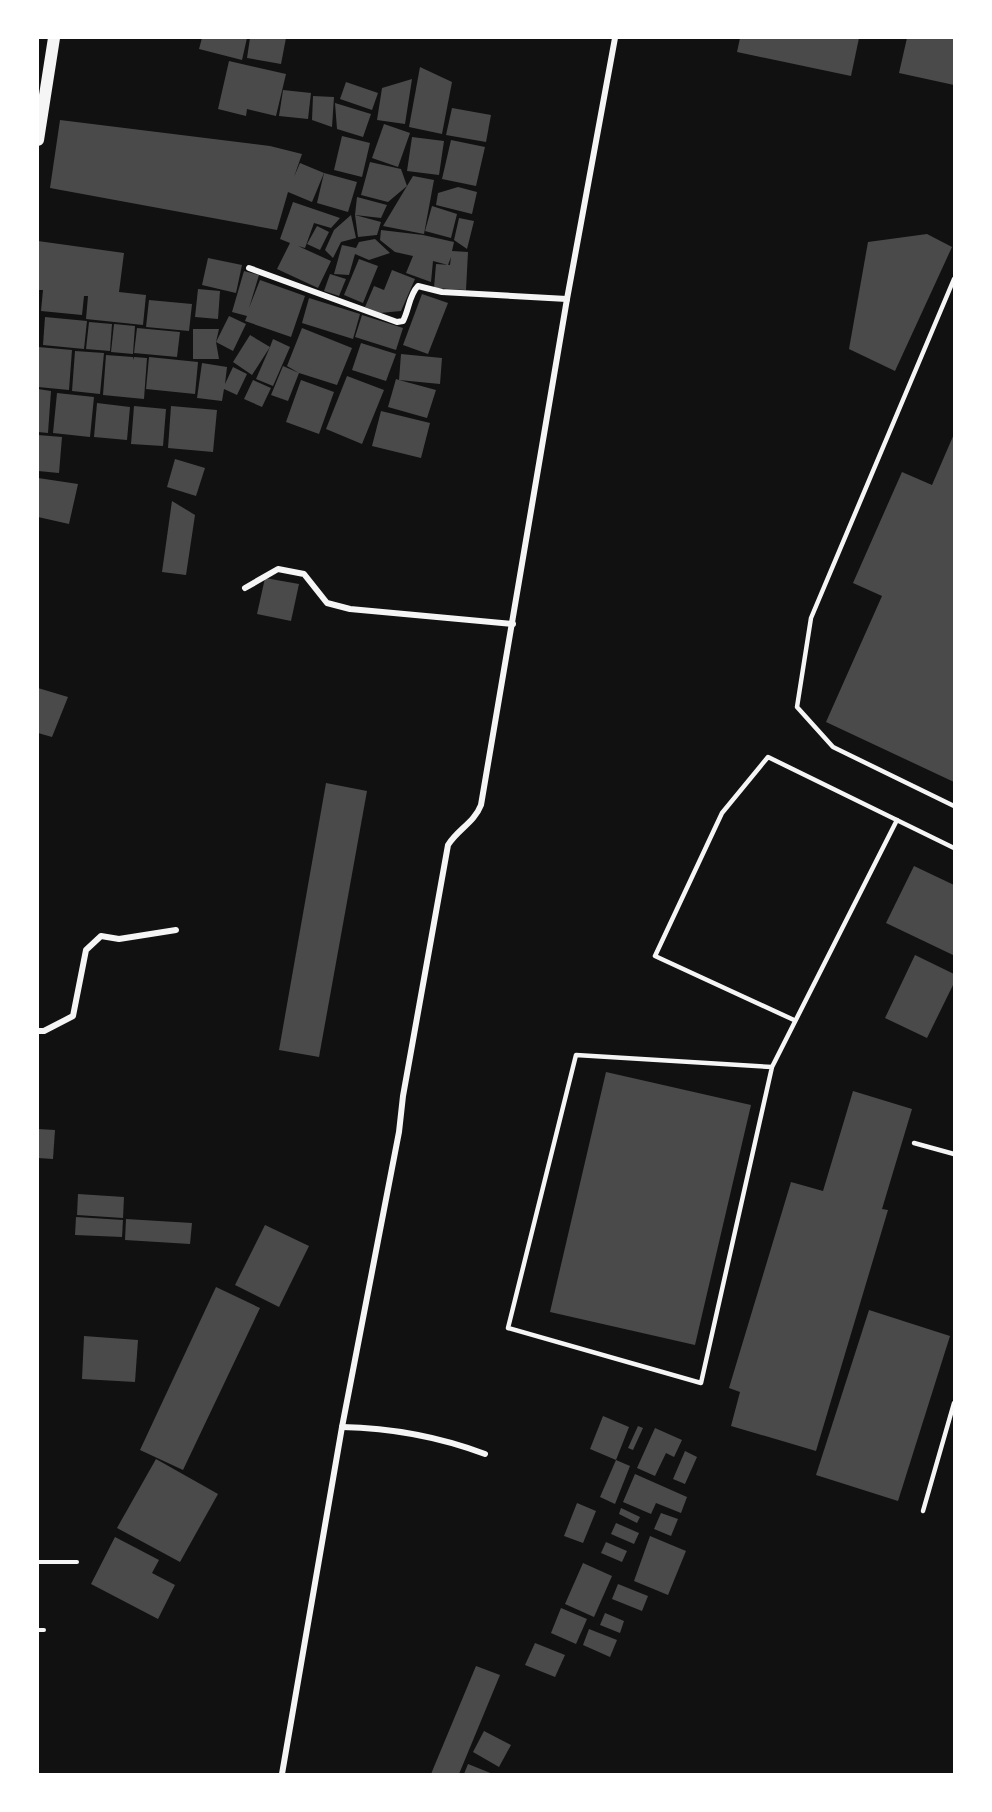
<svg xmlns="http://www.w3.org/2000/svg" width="992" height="1812" font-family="Montserrat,sans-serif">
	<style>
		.building { fill: #4a4a4a }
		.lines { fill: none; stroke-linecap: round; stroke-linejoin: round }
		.path { stroke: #f5f5f5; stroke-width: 4 }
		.service { stroke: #f5f5f5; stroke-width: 4.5 }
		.minor { stroke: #f5f5f5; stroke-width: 6 }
		.secondary { stroke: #f5f5f5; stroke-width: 12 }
	</style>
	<rect width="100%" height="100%" fill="#111"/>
	<g class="building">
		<path d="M202 38H247L242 60 199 49Z"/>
		<path d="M250 38H286L281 64 247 58Z"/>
		<path d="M740 38H859L851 76 737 52Z"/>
		<path d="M907 38H954V85L899 73Z"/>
		<path d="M229 61 286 74 276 116 247 109 246 116 218 109Z"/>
		<path d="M420 67 452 82 442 134 409 127Z"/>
		<path d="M412 79 405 124 377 120 382 88Z"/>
		<path d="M346 82 378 93 372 110 340 99Z"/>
		<path d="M283 90 311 93 308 119 279 116Z"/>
		<path d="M313 96 334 97 332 127 312 120Z"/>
		<path d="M335 103 371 114 363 137 337 129Z"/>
		<path d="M452 108 491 115 486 142 446 135Z"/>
		<path d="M60 120 270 146 302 154 294 177 300 163 324 173 312 202 288 192 277 230 50 188Z"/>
		<path d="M384 124 410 133 398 167 372 158Z"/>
		<path d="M342 136 370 143 362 177 334 170Z"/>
		<path d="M412 137 444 141 439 175 407 171Z"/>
		<path d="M451 140 485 147 476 186 442 179Z"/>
		<path d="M370 162 401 169 407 186 388 202 361 195Z"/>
		<path d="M324 173 357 182 348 212 317 203Z"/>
		<path d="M413 176 434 180 424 234 383 226Z"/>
		<path d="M458 187 477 192 472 214 436 205 438 193Z"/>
		<path d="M357 197 387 205 381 218 355 215Z"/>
		<path d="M293 202 340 218 331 228 314 223 305 248 298 246 331 261 318 288 277 269 290 243 280 239Z"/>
		<path d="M432 206 457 214 451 238 425 231Z"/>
		<path d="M351 215 356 238 341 242 333 258 325 250 334 230Z"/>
		<path d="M355 215 381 222 377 235 358 237Z"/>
		<path d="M459 218 474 221 467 249 454 240Z"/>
		<path d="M317 226 329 232 320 250 307 244Z"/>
		<path d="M381 230 423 235 454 242 452 251 468 252 466 290 434 288 436 264 450 265 451 257 448 265 433 261 431 282 406 273 413 256 395 252 380 240Z"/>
		<path d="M927 234 952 247 895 371 849 349 868 242Z"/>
		<path d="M375 239 390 253 369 260 355 254 349 275 334 274 342 245 356 248 359 242Z"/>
		<path d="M38 241 124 253 119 292 146 295 143 325 86 319 88 296H84L82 315 41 311 43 290H38Z"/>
		<path d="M208 258 242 265 236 293 202 285Z"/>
		<path d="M359 259 378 266 363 303 344 295Z"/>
		<path d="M392 270 415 279 401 311 380 313 365 307 374 286 384 290Z"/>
		<path d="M244 271 259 275 249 308 260 280 305 296 291 337 245 321 247 316 232 312Z"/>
		<path d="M330 274 346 279 339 296 324 291Z"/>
		<path d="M198 289 220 291 218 319 195 317Z"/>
		<path d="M422 294 448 303 428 354 403 345Z"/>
		<path d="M309 298 360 314 353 339 302 323Z"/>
		<path d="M149 300 192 304 189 331 146 327Z"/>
		<path d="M362 315 403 328 396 350 355 337Z"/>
		<path d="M229 316 246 324 233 351 216 342Z"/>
		<path d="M45 317 87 321 84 349 43 345Z"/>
		<path d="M89 322 112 324 110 351 86 349Z"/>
		<path d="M114 324 135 326 133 354 111 352Z"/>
		<path d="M137 328 180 332 177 357 134 353Z"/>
		<path d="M302 328 352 348 337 385 299 373 288 401 271 395 283 366 299 373 287 366Z"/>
		<path d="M193 329H219L216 342 219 359H193Z"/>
		<path d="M250 335 270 347 273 339 290 347 273 386 256 379 270 347 252 375 233 362Z"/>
		<path d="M361 343 396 354 386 381 352 370Z"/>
		<path d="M38 347 72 350 69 390 38 387Z"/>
		<path d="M75 351 104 353 100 394 72 391Z"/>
		<path d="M401 354 442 358 440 384 399 380 436 390 427 418 388 407 396 379 399 380Z"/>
		<path d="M106 355 133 357V360L134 357 147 358 144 399 103 395Z"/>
		<path d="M149 357 198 362 195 394 146 389Z"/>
		<path d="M202 363 227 367 225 384 233 367 247 374 237 395 224 389 222 401 197 398Z"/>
		<path d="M347 376 384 390 362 444 326 429Z"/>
		<path d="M253 380 271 388 262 407 244 399Z"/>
		<path d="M301 380 334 392 319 434 286 422Z"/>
		<path d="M38 389 51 391 48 433 38 432Z"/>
		<path d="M57 393 94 397 90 437 53 433Z"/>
		<path d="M97 403 130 407 127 440 94 437Z"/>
		<path d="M134 406 166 409 163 446 131 444Z"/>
		<path d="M171 406 217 410 213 452 168 448Z"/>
		<path d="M381 411 430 423 421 458 372 446Z"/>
		<path d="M954 434V782L826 722 882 596 853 583 902 472 932 485Z"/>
		<path d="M38 435 62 437 59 473 38 471Z"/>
		<path d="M175 459 205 468 196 496 167 487Z"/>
		<path d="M38 478 78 484 69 524 38 517Z"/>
		<path d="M172 501 195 515 186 575 162 572Z"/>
		<path d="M265 578 299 584 291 621 257 614Z"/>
		<path d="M38 688 68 697 52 737 38 733Z"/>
		<path d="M326 783 367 791 319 1057 279 1050Z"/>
		<path d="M914 866 954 885 953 955 886 923Z"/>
		<path d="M915 955 954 974V983L927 1038 885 1018Z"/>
		<path d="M606 1072 751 1105 695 1345 550 1312Z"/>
		<path d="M853 1091 912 1109 882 1209 888 1210 816 1451 731 1426 740 1392 729 1388 791 1182 823 1191Z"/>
		<path d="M38 1129 55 1130 53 1159 38 1158Z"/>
		<path d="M78 1194 124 1197 123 1218 77 1215Z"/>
		<path d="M76 1217 123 1220 122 1237 75 1235Z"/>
		<path d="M126 1219 192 1223 190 1244 125 1240Z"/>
		<path d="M265 1225 309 1246 279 1307 235 1285Z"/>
		<path d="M216 1287 260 1308 183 1470 140 1450Z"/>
		<path d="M869 1310 950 1336 898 1501 816 1475Z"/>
		<path d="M84 1336 138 1340 135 1382 82 1379Z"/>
		<path d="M603 1416 629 1427 616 1460 590 1449Z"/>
		<path d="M638 1426 643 1428 633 1450 628 1448Z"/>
		<path d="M655 1428 682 1440 674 1457 666 1453 655 1476 637 1468Z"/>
		<path d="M685 1451 697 1457 685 1484 673 1479Z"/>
		<path d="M156 1459 218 1494 180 1562 117 1528Z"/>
		<path d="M616 1460 630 1466 615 1504 600 1497Z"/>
		<path d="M635 1474 687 1497 681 1513 656 1503 651 1514 623 1502Z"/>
		<path d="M577 1503 596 1511 583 1543 564 1536Z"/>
		<path d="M621 1508 640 1517 637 1523 619 1514Z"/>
		<path d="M661 1513 678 1519 671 1536 654 1529Z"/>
		<path d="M616 1523 639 1533 634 1544 611 1534Z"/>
		<path d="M650 1536 686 1551 668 1595 634 1581Z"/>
		<path d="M115 1537 159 1560 152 1573 175 1585 158 1619 91 1584Z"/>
		<path d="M606 1542 627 1551 622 1562 601 1553Z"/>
		<path d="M583 1563 612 1576 594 1617 565 1604Z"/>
		<path d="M618 1584 648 1596 642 1611 612 1599Z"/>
		<path d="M561 1608 587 1619 576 1644 551 1633Z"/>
		<path d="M605 1613 624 1621 620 1633 600 1625Z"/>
		<path d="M589 1629 617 1640 610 1657 583 1645Z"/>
		<path d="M535 1643 565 1655 555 1677 525 1665Z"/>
		<path d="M476 1666 500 1675 459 1774H431Z"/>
		<path d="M484 1731 511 1745 499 1767 473 1752Z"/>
		<path d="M468 1764 493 1774H464Z"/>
	</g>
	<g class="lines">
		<g class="path">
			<path d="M38 1562H77"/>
			<path d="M38 1630H44"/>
		</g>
		<g class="service">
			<path d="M954 279 811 618 797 707 833 747 954 806"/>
			<path d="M794 1020 655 956 722 813 768 757 954 848"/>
			<path d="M772 1067 576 1055 508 1328 701 1383 772 1067 897 820"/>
			<path d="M914 1143 954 1154"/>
			<path d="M923 1511 954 1403"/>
		</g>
		<g class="minor">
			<path d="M249 268 397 322 403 321C409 310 409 295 418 286L442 292 567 299"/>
			<path d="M245 588 278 569 304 574 327 603 350 609 513 624"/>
			<path d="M38 1031H44L73 1016 86 950 101 936 119 939 176 930"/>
			<path d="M342 1427C393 1428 437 1436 485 1454"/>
			<path d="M282 1774 342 1427 399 1132 403 1096 448 845C458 829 474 823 481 805L567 299 615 38"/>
		</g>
		<path class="secondary" d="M38 140 54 38"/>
	</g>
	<rect width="992" height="1812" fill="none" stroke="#ffffff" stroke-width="78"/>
</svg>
